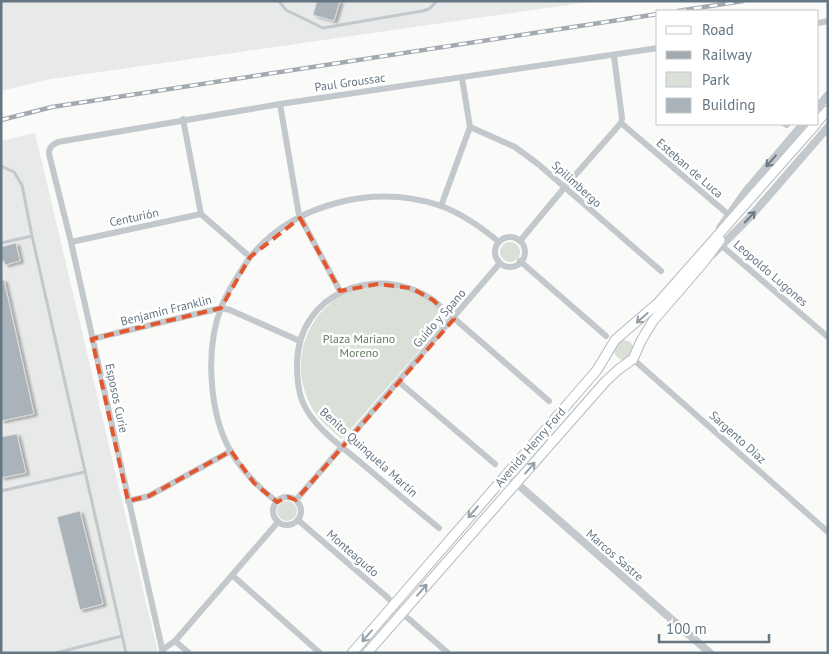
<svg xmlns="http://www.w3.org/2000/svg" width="829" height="654" font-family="'PT Sans',sans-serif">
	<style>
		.built { fill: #e8e9e9 }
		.green { fill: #dadfd7 }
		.building { fill: #aab3b9; stroke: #dcdcda; filter: url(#shadow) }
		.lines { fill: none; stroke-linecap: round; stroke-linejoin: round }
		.secondary-casing { stroke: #b3babf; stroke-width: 11 }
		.service { stroke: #c3c8cc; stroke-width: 3 }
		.minor { stroke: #c3c8cc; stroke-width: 6 }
		.tertiary { stroke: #c3c8cc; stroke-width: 8 }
		.secondary { stroke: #fff; stroke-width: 9 }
		.rail-casing { stroke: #a2aab0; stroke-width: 4.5 }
		.rail { stroke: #fff; stroke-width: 2.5; stroke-dasharray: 8; stroke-linecap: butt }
		.oneway { stroke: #6a7a87 }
		.oneway2 { stroke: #939fa8 }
		.marked { fill: none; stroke: #e4572e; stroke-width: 4; stroke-dasharray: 10 6; stroke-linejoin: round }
		.labels { text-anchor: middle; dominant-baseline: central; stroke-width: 5; stroke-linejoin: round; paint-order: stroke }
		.street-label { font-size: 12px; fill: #657683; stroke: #fff }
		.park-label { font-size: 12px; fill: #687a64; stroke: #fff }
	</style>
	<defs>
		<filter id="shadow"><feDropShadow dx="3.5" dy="2" stdDeviation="1" flood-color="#0004"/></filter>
	</defs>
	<rect width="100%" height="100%" fill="#fafaf8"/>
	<g class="built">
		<path d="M1 1H596L51 79 1 91Z"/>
		<path d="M35 133 158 653H1V141Z"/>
	</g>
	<g class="green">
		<circle cx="510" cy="252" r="10"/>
		<path d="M387 286 420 293 449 317 342 439C329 428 316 418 309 402 294 369 300 335 324 309 331 303 337 296 346 293 359 287 373 287 387 286Z"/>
		<circle cx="624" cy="350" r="10"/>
		<circle cx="287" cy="511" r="10"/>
	</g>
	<g class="building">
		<path d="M317 1H340L334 21 313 15Z"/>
		<path d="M16 243 20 261 5 265 4 261H1V247Z"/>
		<path d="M1 280H4L34 414 1 421Z"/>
		<path d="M17 434 26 473 1 478V437Z"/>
		<path d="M80 511 103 604 80 610 57 517Z"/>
	</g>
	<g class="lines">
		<g class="secondary-casing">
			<g id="secondary">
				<path d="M818 121 828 110"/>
				<path d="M352 653 597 370 615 340 658 303 816 124"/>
				<path d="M367 653 605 382 619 369 633 359 641 341 653 321 703 263 720 240"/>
			</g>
		</g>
		<g class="service">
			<path d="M279 1 286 10 323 28 422 11 429 9 437 1"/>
			<path d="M1 166 14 172 22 185 32 236 126 653"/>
			<path d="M1 243 32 236"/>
			<path d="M1 491 85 472"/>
			<path d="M56 653 122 636"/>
		</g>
		<g class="minor">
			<path d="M818 23 828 21"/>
			<path d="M614 56 622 118 621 123 729 215"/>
			<path d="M280 104 299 215 340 291"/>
			<path d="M183 119 201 214 250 257"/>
			<path d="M785 124 787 125"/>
			<path d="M470 127 515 147 538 164 661 271"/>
			<path d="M441 206 470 127 462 78"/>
			<circle cx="510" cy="252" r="15"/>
			<path d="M520 241 564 188 621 123"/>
			<path d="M71 242 201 214"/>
			<path d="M722 246 828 337"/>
			<path d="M520 261 606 336"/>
			<path d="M92 339 221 308 230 310 300 341"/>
			<path d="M633 359 828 532"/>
			<path d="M399 382 495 464"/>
			<circle cx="287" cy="511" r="14"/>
			<path d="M296 500 500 263"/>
			<path d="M128 501 149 496 231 451"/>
			<path d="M277 502C259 488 243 472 231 452 209 414 205 349 221 308 226 294 242 268 251 256 296 202 376 184 441 206 463 214 481 227 499 242"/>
			<path d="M298 520 387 597 402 613 448 653"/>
			<path d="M439 528C412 506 386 484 360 462 341 446 315 428 304 405 298 393 297 378 297 364 298 292 377 262 433 300L549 401"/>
			<path d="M233 576 320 653"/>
			<path d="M175 641 189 653"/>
			<path d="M162 650 175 641 278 522"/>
			<path d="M163 653 71 242 49 154C49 147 52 145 58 142L280 104 658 48"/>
		</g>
		<g class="tertiary">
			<path d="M818 107 828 95"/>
			<path d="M720 228 746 191 803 124"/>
			<path d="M712 255 751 216 828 127"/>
			<path d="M506 474 710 653"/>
		</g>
		<use href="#secondary" class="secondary"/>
		<g class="rail-casing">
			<g id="rail">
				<path d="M678 11 743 1"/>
				<path d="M1 120 52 107 658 14"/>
			</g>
		</g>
		<use href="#rail" class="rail"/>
	</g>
	<defs><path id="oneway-shaft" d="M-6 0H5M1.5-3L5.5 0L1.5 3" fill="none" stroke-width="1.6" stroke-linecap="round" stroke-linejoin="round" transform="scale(1.25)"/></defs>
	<g class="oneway">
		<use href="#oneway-shaft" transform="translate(771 161) rotate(131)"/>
		<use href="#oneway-shaft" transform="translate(750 217) rotate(-47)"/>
	</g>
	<g class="oneway2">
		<use href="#oneway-shaft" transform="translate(642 318) rotate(139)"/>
		<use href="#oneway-shaft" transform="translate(530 468) rotate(-49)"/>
		<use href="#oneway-shaft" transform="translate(473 512) rotate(131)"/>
		<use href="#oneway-shaft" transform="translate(422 590) rotate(-49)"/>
		<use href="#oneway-shaft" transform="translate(367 636) rotate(131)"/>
	</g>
	<path class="marked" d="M300 218 340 291 378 284 411 288 433 300 454 319 296 500 288 497 277 502 254 483 231 451 149 496 128 501 92 339 221 308 250 257Z"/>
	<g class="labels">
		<g class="street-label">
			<text transform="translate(350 82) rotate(-8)">Paul Groussac</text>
			<text transform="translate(690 168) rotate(41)">Esteban de Luca</text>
			<text transform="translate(577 184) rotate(42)">Spilimbergo</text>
			<text transform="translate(134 217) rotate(-12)">Centurión</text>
			<text transform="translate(771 273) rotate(41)">Leopoldo Lugones</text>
			<text transform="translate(166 310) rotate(-14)">Benjamín Franklin</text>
			<text transform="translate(439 318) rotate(-49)">Guido y Spano</text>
			<text transform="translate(117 398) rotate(78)">Esposos Curie</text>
			<text transform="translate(738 437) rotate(42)">Sargento Díaz</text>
			<text transform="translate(530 447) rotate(-49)">Avenida Henry Ford</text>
			<text transform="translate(369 452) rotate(42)">Benito Quinquela Martín</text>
			<text transform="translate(353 553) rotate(41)">Monteagudo</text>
			<text transform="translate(615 555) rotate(41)">Marcos Sastre</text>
		</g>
		<g class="park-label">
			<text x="359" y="338">Plaza Mariano<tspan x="359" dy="14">Moreno</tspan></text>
		</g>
	</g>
	<rect width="829" height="654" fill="none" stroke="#657683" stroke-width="5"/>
	<rect x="656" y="10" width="162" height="115" fill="#ffffff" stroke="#c1c8cd"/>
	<rect x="666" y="26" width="25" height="8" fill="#ffffff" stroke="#c1c8cd"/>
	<text x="702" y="35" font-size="15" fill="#657683">Road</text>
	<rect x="666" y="51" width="25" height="8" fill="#a2aab0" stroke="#c1c8cd"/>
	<text x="702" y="60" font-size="15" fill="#657683">Railway</text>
	<rect x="666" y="72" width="25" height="15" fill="#dadfd7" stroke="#c1c8cd"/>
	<text x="702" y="85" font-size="15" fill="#657683">Park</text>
	<rect x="666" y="98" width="25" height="15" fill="#aab3b9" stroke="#c1c8cd"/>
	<text x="702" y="110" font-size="15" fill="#657683">Building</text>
	<path d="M659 634v8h110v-8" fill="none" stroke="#657683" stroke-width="2.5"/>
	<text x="666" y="634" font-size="15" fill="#657683" stroke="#ffffff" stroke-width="4" paint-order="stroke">100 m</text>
</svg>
